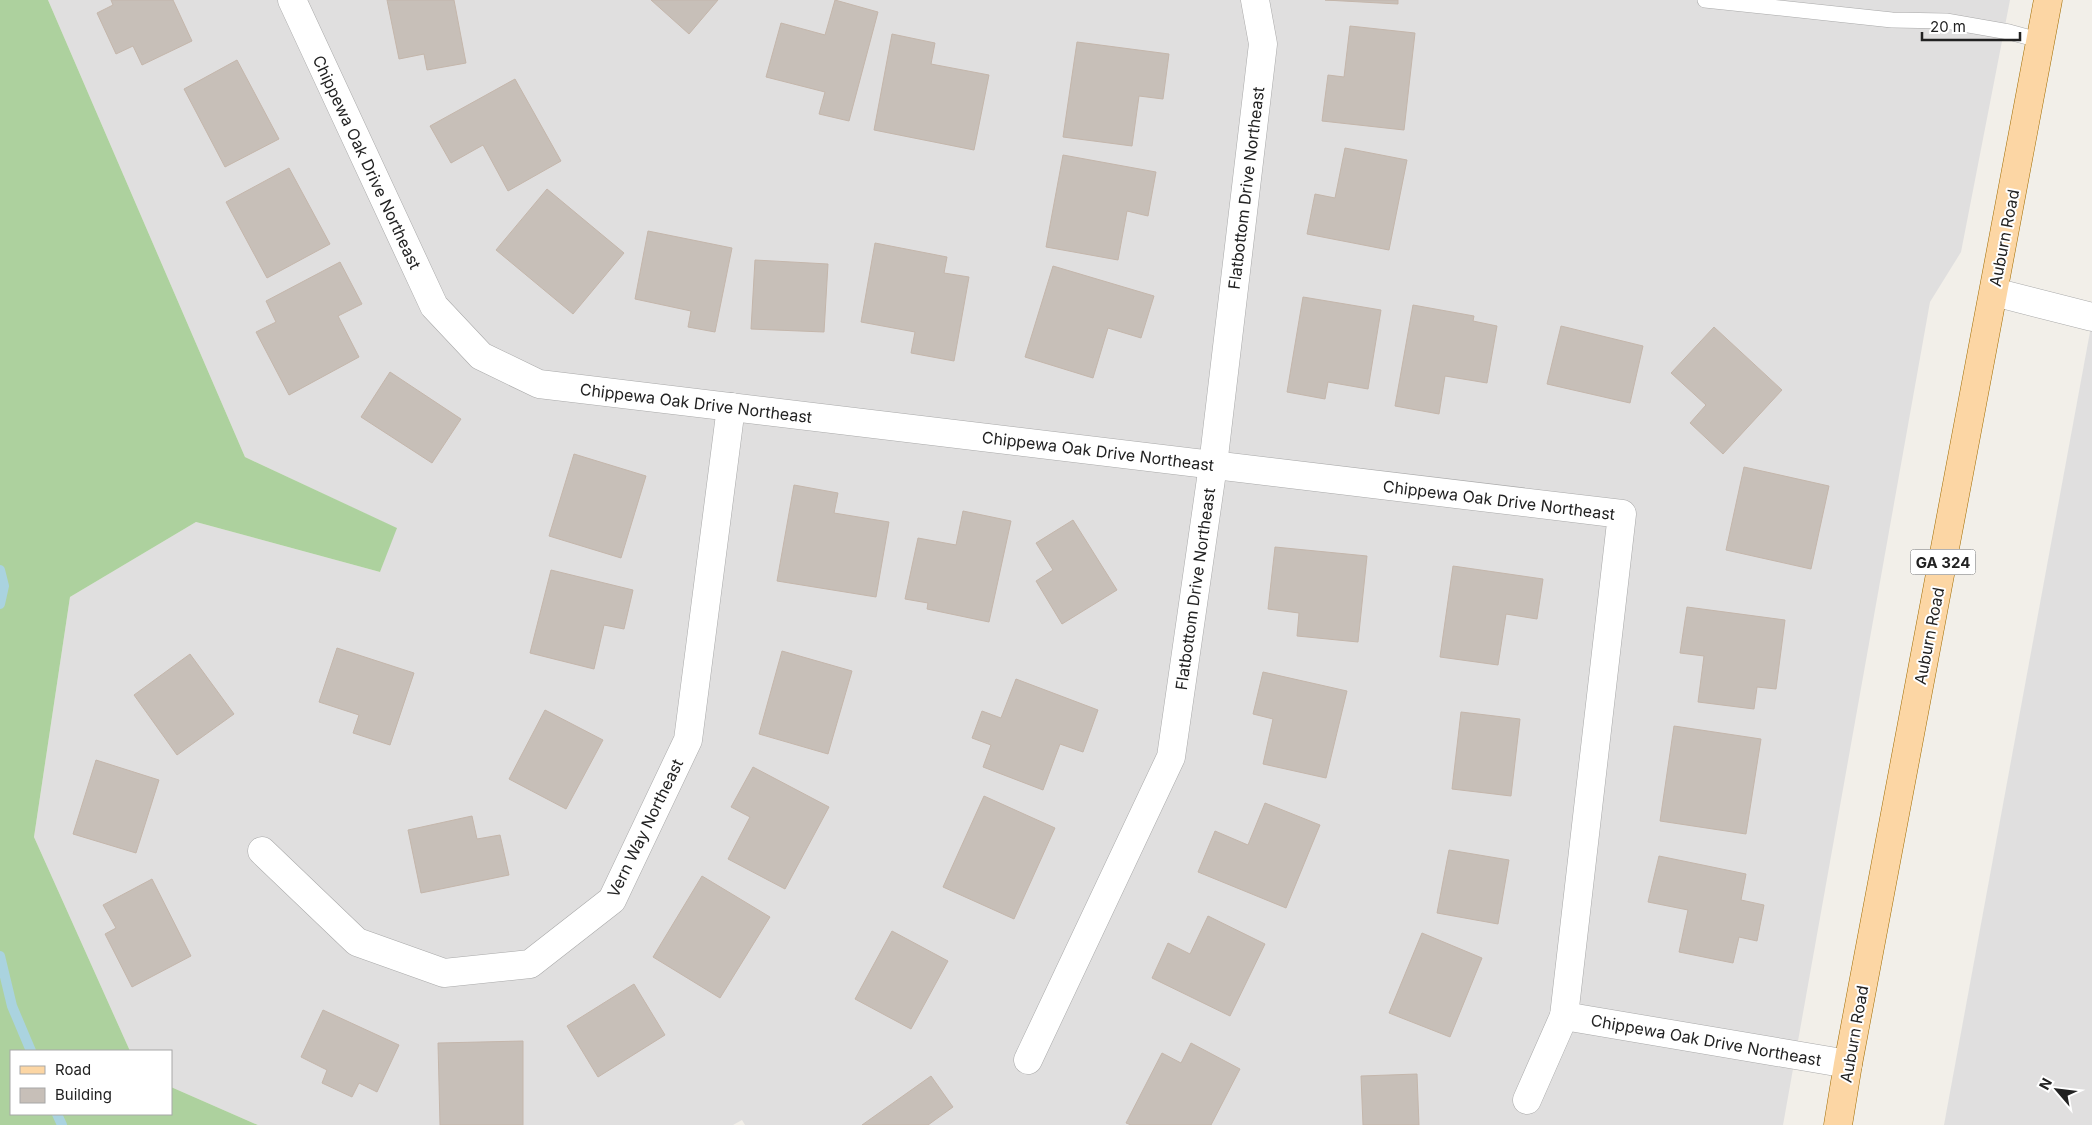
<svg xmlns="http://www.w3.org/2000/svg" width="2092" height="1125" font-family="Inter,sans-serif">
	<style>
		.residential { fill: #e0dfdf }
		.forest { fill: #add19e }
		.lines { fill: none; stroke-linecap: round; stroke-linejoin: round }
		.stream { stroke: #aad3df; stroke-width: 10 }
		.building { fill: #c7bfb8; stroke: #c4b6ab }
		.service-casing { stroke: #a9a9a9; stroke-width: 16 }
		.minor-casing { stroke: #a9a9a9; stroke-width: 29 }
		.primary-casing { stroke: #a06b00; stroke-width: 29 }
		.service { stroke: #fff; stroke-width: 15 }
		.minor { stroke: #fff; stroke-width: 28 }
		.primary { stroke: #fcd6a4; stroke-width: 28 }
		.labels { text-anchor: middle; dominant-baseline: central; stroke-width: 4; stroke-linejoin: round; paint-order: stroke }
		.shield { fill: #fff; stroke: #646464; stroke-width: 1 }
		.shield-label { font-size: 15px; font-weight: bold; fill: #222 }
		.street-label { font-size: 16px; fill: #222; stroke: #fff }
	</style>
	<rect width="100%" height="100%" fill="#f2efe9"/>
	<g class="residential">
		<path d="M48 0H2010L1961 252 1930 302 1783 1125H745L742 1120 733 1125H258L171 1087V1051H130L34 837 70 597 196 522 380 572 396 528 245 457Z"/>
		<path d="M2092 321V1125H1944Z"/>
	</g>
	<path class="forest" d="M0 0H48L245 457 397 528 380 572 196 522 70 597 34 837 130 1051H11V1114H171V1087L258 1125H0Z"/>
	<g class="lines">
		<g class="stream">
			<path d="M0 570 4 586 0 604"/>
			<path d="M0 956 12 1006 31 1051"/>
			<path d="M57 1114 62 1125"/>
		</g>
	</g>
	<g class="building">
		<path d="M111 0H173L192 41 142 65 133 46 116 54 97 13 113 5Z"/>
		<path d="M387 0H454L466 63 427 70 424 54 399 59Z"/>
		<path d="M651 0H718L689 34Z"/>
		<path d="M835 0 878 12 849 121 819 114 825 92 766 77 781 23 825 35Z"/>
		<path d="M1325 0H1398V4Z"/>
		<path d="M1350 26 1415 33 1404 130 1322 121 1328 75 1344 77Z"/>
		<path d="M892 34 935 43 931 64 989 75 974 150 874 130Z"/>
		<path d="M1077 42 1169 54 1163 99 1139 96 1132 146 1063 137Z"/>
		<path d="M237 60 279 139 225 167 184 89Z"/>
		<path d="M515 79 561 161 508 191 483 145 451 163 430 126Z"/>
		<path d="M1345 148 1407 160 1389 250 1307 234 1315 194 1335 198Z"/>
		<path d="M1063 155 1156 172 1148 216 1127 211 1118 260 1046 247Z"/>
		<path d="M289 168 330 244 267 278 226 202Z"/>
		<path d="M547 189 624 253 573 314 496 250Z"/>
		<path d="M648 231 732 248 715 332 688 327 691 311 635 299Z"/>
		<path d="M875 243 947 257 944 273 969 277 954 361 911 353 915 332 861 322Z"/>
		<path d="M755 260 828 264 824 332 751 329Z"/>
		<path d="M340 262 362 304 338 316 359 357 289 395 256 332 276 322 266 301Z"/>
		<path d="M1053 266 1154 296 1141 338 1108 328 1093 378 1025 357Z"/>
		<path d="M1303 297 1381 310 1368 389 1328 382 1325 399 1287 392Z"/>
		<path d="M1413 305 1474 316 1473 321 1497 326 1487 383 1445 376 1439 414 1395 406Z"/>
		<path d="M1561 326 1643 346 1630 403 1547 384Z"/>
		<path d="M1714 327 1782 390 1723 454 1690 423 1706 405 1671 373Z"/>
		<path d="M390 372 461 419 432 463 361 417Z"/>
		<path d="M574 454 646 476 621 558 549 536Z"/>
		<path d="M1744 467 1829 486 1811 569 1726 550Z"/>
		<path d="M794 485 838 493 834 513 889 522 876 597 777 581Z"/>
		<path d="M963 511 1011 521 989 622 927 609 928 603 905 599 918 538 956 545Z"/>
		<path d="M1073 520 1117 590 1062 624 1036 581 1053 570 1036 543Z"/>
		<path d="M1275 547 1367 556 1358 642 1297 636 1299 613 1268 609Z"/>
		<path d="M1453 566 1543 579 1537 619 1506 614 1498 665 1440 657Z"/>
		<path d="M551 570 633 590 624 629 604 625 594 669 530 653Z"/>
		<path d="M1687 607 1785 620 1776 689 1757 687 1754 709 1698 702 1704 656 1680 653Z"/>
		<path d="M337 648 414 673 390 745 353 733 359 715 319 702Z"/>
		<path d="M782 651 852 671 828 754 759 734Z"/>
		<path d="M190 654 234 714 177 755 134 695Z"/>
		<path d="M1263 672 1347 691 1326 778 1263 764 1273 719 1253 714Z"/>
		<path d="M1016 679 1098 710 1083 752 1060 744 1043 790 983 767 991 745 972 738 982 711 1001 718Z"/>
		<path d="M545 710 603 740 566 809 509 779Z"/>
		<path d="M1461 712 1520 719 1511 796 1452 789Z"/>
		<path d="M1674 726 1761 739 1746 834 1660 821Z"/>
		<path d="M96 760 159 780 136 853 73 834Z"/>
		<path d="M753 767 829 807 785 889 728 859 750 817 731 807Z"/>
		<path d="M984 796 1055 828 1014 919 943 887Z"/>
		<path d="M1265 803 1320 825 1286 908 1198 872 1215 831 1248 845Z"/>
		<path d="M472 816 477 839 500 835 509 875 421 893 408 830Z"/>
		<path d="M1449 850 1509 860 1498 924 1437 913Z"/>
		<path d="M1659 856 1746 874 1741 900 1764 905 1757 941 1739 937 1733 963 1679 952 1688 910 1648 902Z"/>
		<path d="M702 876 770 917 720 998 653 957Z"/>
		<path d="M152 879 191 956 132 987 105 934 116 928 103 905Z"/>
		<path d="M1208 916 1265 944 1230 1016 1152 978 1168 943 1190 954Z"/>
		<path d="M892 931 948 961 911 1029 855 999Z"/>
		<path d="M1422 933 1482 958 1450 1037 1389 1013Z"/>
		<path d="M634 984 665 1035 598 1077 567 1026Z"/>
		<path d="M323 1010 399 1045 377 1092 359 1083 352 1097 322 1083 327 1070 301 1057Z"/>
		<path d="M523 1041V1125H440L438 1043Z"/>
		<path d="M1191 1043 1240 1069 1211 1125H1131L1126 1123 1162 1053 1181 1063Z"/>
		<path d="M1417 1074 1419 1125H1363L1361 1076Z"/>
		<path d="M931 1076 953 1107 928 1125H862Z"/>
	</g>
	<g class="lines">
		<g class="service-casing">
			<path id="service" d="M1705 0 1892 20 1946 21 2009 32 2042 41"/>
		</g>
		<g class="minor-casing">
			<g id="minor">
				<path d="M292 0 434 306 481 356 539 384 1622 514 1564 1016 1848 1064"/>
				<path d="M1994 292 2092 317"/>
				<path d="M262 851 357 942 444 973 530 964 612 900 688 740 731 407"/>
				<path d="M1028 1060 1171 757 1213 465 1263 44 1255 0"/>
				<path d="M1527 1100 1564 1016"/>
			</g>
		</g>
		<g class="primary-casing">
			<path id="primary" d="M1838 1125 1848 1064 2048 0"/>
		</g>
		<use href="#service" class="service"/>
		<use href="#minor" class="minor"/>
		<use href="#primary" class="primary"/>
	</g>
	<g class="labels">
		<rect class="shield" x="1910.5" y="549.5" width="65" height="25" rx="4"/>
		<g class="shield-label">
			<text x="1943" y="562">GA 324</text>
		</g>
		<g class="street-label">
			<text transform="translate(367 162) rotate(65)">Chippewa Oak Drive Northeast</text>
			<text transform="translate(1246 188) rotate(-83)">Flatbottom Drive Northeast</text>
			<text transform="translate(2004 238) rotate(-79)">Auburn Road</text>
			<text transform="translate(696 403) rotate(7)">Chippewa Oak Drive Northeast</text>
			<text transform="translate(1098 451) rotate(7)">Chippewa Oak Drive Northeast</text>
			<text transform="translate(1499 500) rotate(7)">Chippewa Oak Drive Northeast</text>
			<text transform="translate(1195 589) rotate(-82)">Flatbottom Drive Northeast</text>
			<text transform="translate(1929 636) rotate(-79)">Auburn Road</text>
			<text transform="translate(645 828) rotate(-64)">Vern Way Northeast</text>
			<text transform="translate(1854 1034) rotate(-80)">Auburn Road</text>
			<text transform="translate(1706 1040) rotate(10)">Chippewa Oak Drive Northeast</text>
		</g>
	</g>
	<rect x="10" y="1050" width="162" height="65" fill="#ffffff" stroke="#a7a7a7"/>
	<rect x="20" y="1066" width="25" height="8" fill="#fcd6a4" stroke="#a7a7a7"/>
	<text x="55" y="1075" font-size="15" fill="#222222">Road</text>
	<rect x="20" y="1088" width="25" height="15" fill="#c7bfb8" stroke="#a7a7a7"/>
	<text x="55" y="1100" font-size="15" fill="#222222">Building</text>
	<g transform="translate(2057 1090) rotate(298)" stroke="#ffffff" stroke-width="4" paint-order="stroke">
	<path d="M0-4L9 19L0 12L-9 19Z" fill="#222222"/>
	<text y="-8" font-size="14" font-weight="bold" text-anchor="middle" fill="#222222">N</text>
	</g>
	<path d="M1922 32v8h98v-8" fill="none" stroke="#222222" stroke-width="2.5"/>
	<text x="1930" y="32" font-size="15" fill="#222222" stroke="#ffffff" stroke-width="4" paint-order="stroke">20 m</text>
</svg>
